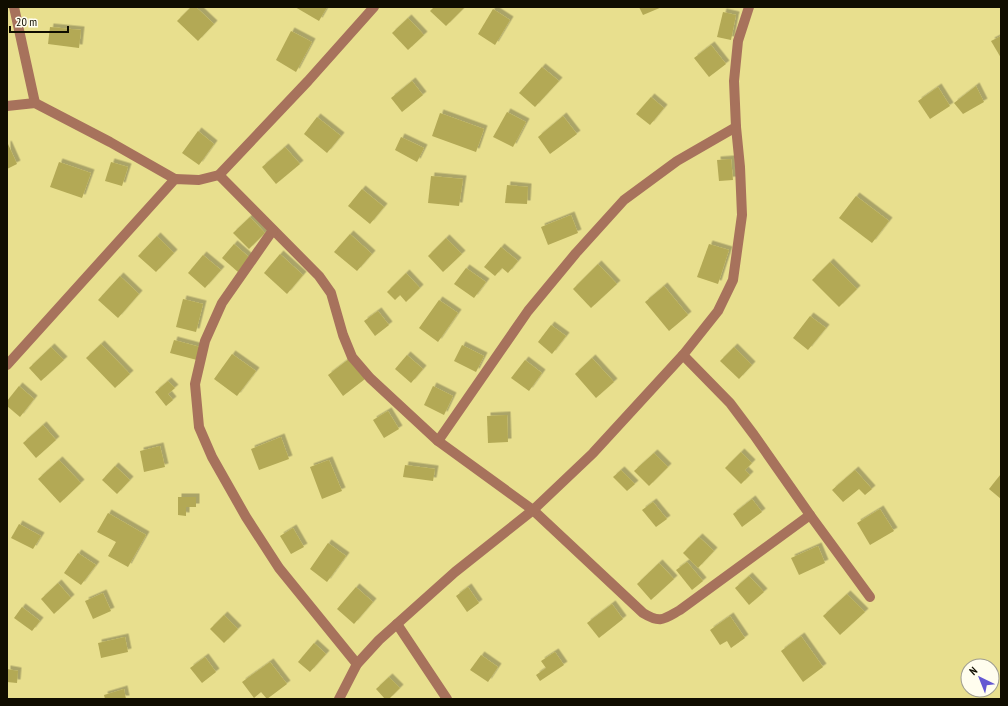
<svg xmlns="http://www.w3.org/2000/svg" width="1008" height="706" font-family="'PT Sans Narrow',sans-serif">
	<style>
		.building { fill: #b3a955; filter: url(#shadow) }
		.lines { fill: none; stroke-linecap: round; stroke-linejoin: round }
		.minor { stroke: #a7725c; stroke-width: 10 }
	</style>
	<defs>
		<filter id="shadow"><feDropShadow dx="3.5" dy="-3.5" stdDeviation="0" flood-color="#0004"/></filter>
	</defs>
	<rect width="100%" height="100%" fill="#e8df8e"/>
	<g class="building">
		<path d="M191 7H196L214 24 198 41 177 21Z"/>
		<path d="M295 7H327L319 21Z"/>
		<path d="M434 7H462L464 8 446 26 430 11Z"/>
		<path d="M639 7H662L643 15Z"/>
		<path d="M493 9 510 20 495 45 478 34Z"/>
		<path d="M723 12 736 15 731 40 717 37Z"/>
		<path d="M408 18 424 35 408 50 392 33Z"/>
		<path d="M50 27 81 30 79 48 48 44Z"/>
		<path d="M291 31 312 42 296 72 276 60Z"/>
		<path d="M1001 36V58L991 41Z"/>
		<path d="M711 45 726 64 709 77 694 58Z"/>
		<path d="M542 67 559 81 535 107 519 93Z"/>
		<path d="M412 81 423 95 402 112 391 98Z"/>
		<path d="M976 86 984 102 963 114 954 103Z"/>
		<path d="M938 87 950 106 930 119 918 101Z"/>
		<path d="M651 97 664 108 650 125 636 114Z"/>
		<path d="M507 112 526 122 513 147 493 137Z"/>
		<path d="M440 113 484 129 476 152 432 136Z"/>
		<path d="M563 116 577 134 550 154 538 137Z"/>
		<path d="M317 117 341 136 327 153 304 134Z"/>
		<path d="M198 131 214 144 199 165 182 153Z"/>
		<path d="M401 137 424 148 417 162 395 150Z"/>
		<path d="M8 144 17 164 7 169V145Z"/>
		<path d="M285 147 300 164 276 184 262 167Z"/>
		<path d="M731 159 733 180 719 181 717 160Z"/>
		<path d="M59 162 91 173 82 198 50 187Z"/>
		<path d="M111 162 128 167 122 186 105 181Z"/>
		<path d="M431 176 463 179 459 206 428 203Z"/>
		<path d="M507 185 528 187 527 204 505 203Z"/>
		<path d="M362 189 384 207 370 224 348 206Z"/>
		<path d="M856 196 889 221 872 243 839 218Z"/>
		<path d="M571 215 578 233 548 245 541 227Z"/>
		<path d="M250 217 265 233 249 249 233 233Z"/>
		<path d="M350 234 372 254 357 271 334 252Z"/>
		<path d="M157 236 174 253 156 272 138 256Z"/>
		<path d="M446 238 462 254 443 272 428 256Z"/>
		<path d="M234 244 250 258 238 272 222 258Z"/>
		<path d="M709 244 729 250 718 284 697 277Z"/>
		<path d="M501 247 518 261 508 273 502 268 495 276 484 267Z"/>
		<path d="M280 254 303 275 287 294 264 273Z"/>
		<path d="M203 255 221 270 205 288 188 273Z"/>
		<path d="M830 262 857 289 839 307 812 280Z"/>
		<path d="M598 264 617 284 591 308 573 289Z"/>
		<path d="M466 268 486 282 474 298 454 284Z"/>
		<path d="M406 273 420 288 406 302 400 295 395 300 387 292Z"/>
		<path d="M120 276 139 294 118 318 98 300Z"/>
		<path d="M664 286 688 315 669 331 645 302Z"/>
		<path d="M183 299 203 304 196 332 176 327Z"/>
		<path d="M439 300 458 313 438 342 419 328Z"/>
		<path d="M378 311 389 325 375 336 364 321Z"/>
		<path d="M810 316 826 328 808 350 793 338Z"/>
		<path d="M551 325 566 336 552 354 538 342Z"/>
		<path d="M174 340 200 347 197 360 170 353Z"/>
		<path d="M101 344 130 374 115 388 86 358Z"/>
		<path d="M462 345 484 356 476 372 454 361Z"/>
		<path d="M51 347 64 360 41 381 29 368Z"/>
		<path d="M734 347 752 365 739 379 720 361Z"/>
		<path d="M232 354 256 371 237 396 214 379Z"/>
		<path d="M407 355 423 369 411 383 395 369Z"/>
		<path d="M592 358 614 382 596 398 575 374Z"/>
		<path d="M349 359 365 379 343 396 328 375Z"/>
		<path d="M525 360 542 373 529 391 511 378Z"/>
		<path d="M168 381 175 388 168 394 173 400 166 406 155 392Z"/>
		<path d="M19 386 34 399 20 417 7 406V401Z"/>
		<path d="M433 386 453 396 444 415 424 405Z"/>
		<path d="M388 411 399 429 384 438 373 420Z"/>
		<path d="M507 415 508 442 488 443 487 416Z"/>
		<path d="M43 425 56 440 36 458 23 443Z"/>
		<path d="M281 437 289 459 259 470 251 449Z"/>
		<path d="M160 446 165 467 144 472 140 451Z"/>
		<path d="M741 452 752 463 745 470 750 475 741 484 725 468Z"/>
		<path d="M654 453 668 467 649 486 634 471Z"/>
		<path d="M59 460 81 483 60 503 38 479Z"/>
		<path d="M329 460 342 491 322 499 310 467Z"/>
		<path d="M405 465 435 469 433 481 403 477Z"/>
		<path d="M115 466 130 480 117 494 102 480Z"/>
		<path d="M621 470 635 484 627 491 613 477Z"/>
		<path d="M855 470 872 489 865 495 859 489 843 502 832 490Z"/>
		<path d="M1001 474V499L989 489Z"/>
		<path d="M178 497H196V507H186V516L178 515Z"/>
		<path d="M752 499 762 512 742 527 733 514Z"/>
		<path d="M653 502 667 519 656 527 642 510Z"/>
		<path d="M880 509 894 531 870 545 857 523Z"/>
		<path d="M108 513 146 535 128 567 108 556 116 542 97 532Z"/>
		<path d="M19 524 41 536 33 549 11 538Z"/>
		<path d="M293 528 304 547 291 554 280 536Z"/>
		<path d="M699 537 714 551 698 568 683 553Z"/>
		<path d="M328 543 346 556 327 582 310 569Z"/>
		<path d="M818 546 825 563 799 575 791 558Z"/>
		<path d="M78 553 96 565 81 585 64 573Z"/>
		<path d="M687 562 703 581 692 590 676 570Z"/>
		<path d="M659 563 674 579 651 600 637 584Z"/>
		<path d="M749 576 764 592 749 605 735 588Z"/>
		<path d="M58 583 71 598 54 614 41 599Z"/>
		<path d="M356 587 373 602 354 624 337 609Z"/>
		<path d="M468 587 479 603 467 612 456 596Z"/>
		<path d="M103 593 111 611 93 619 85 601Z"/>
		<path d="M847 594 865 612 840 635 823 616Z"/>
		<path d="M612 604 623 619 599 638 587 623Z"/>
		<path d="M22 607 40 621 32 631 14 618Z"/>
		<path d="M224 615 238 629 224 643 210 629Z"/>
		<path d="M730 616 745 638 731 648 727 641 720 645 710 630Z"/>
		<path d="M801 636 823 667 803 682 781 651Z"/>
		<path d="M125 637 128 652 101 658 98 643Z"/>
		<path d="M314 643 326 654 310 672 298 662Z"/>
		<path d="M555 652 564 665 540 681 536 675 546 668 541 661Z"/>
		<path d="M481 655 498 667 488 682 470 670Z"/>
		<path d="M205 657 216 672 202 683 190 668Z"/>
		<path d="M270 662 287 684 267 699 261 692 254 698 242 682Z"/>
		<path d="M7 669 18 671 17 683 7 682Z"/>
		<path d="M389 677 400 688 389 699H385L376 689Z"/>
		<path d="M124 689 126 699H105L104 695Z"/>
	</g>
	<g class="lines">
		<g class="minor">
			<path d="M14 7 35 103"/>
			<path d="M7 106 35 103 110 142 175 179"/>
			<path d="M219 175 319 276 331 293 343 335 352 357 370 378 438 441 533 510 643 613C661 624 664 619 680 610L810 515"/>
			<path d="M273 230 222 303 205 341 195 384 199 427 212 457 246 517 279 568 357 664"/>
			<path d="M683 355 730 403 754 435 810 515 870 597"/>
			<path d="M7 365 175 179 199 180 219 175 308 81 374 7"/>
			<path d="M438 441 528 311 576 253 624 200 677 161 736 127"/>
			<path d="M397 624 447 699"/>
			<path d="M339 699 357 664 379 640 455 572 533 510 593 453 683 355 718 311 733 280 742 215 740 167 736 127 734 81 738 41 749 7"/>
		</g>
	</g>
	<rect width="1008" height="706" fill="none" stroke="#100d00" stroke-width="16"/>
	<g transform="translate(980 678) rotate(317)"><circle r="19" fill="#fffdee" stroke="#9f9d8f"/>
	<path d="M0-3L7 15L0 10L-7 15Z" fill="#6458d2"/>
	<text y="-6" font-size="11" font-weight="bold" text-anchor="middle" fill="#100d00">N</text>
	</g>
	<path d="M10 26v6h58v-6" fill="none" stroke="#100d00" stroke-width="2"/>
	<text x="16" y="26" font-size="12" fill="#100d00" stroke="#fffdee" stroke-width="3" paint-order="stroke">20 m</text>
</svg>
